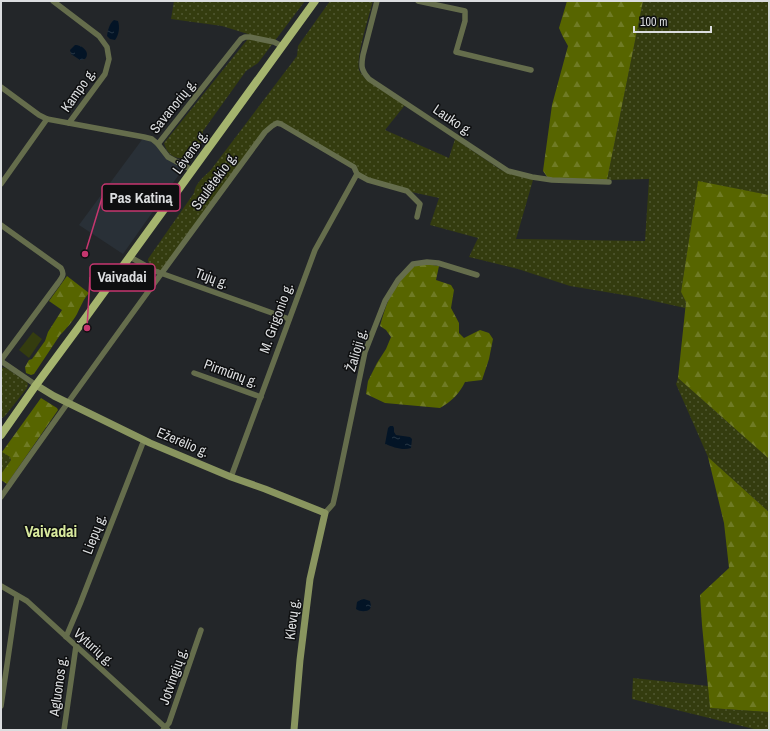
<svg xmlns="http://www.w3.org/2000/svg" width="770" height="731" font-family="'Archivo Narrow',sans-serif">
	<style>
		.built { fill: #293037 }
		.grass { fill: url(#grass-dots) }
		.forest { fill: url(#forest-firs) }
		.garden { fill: #343c0f }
		.water { fill: url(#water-ripples) }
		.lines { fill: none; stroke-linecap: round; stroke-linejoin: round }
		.street { stroke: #656d4c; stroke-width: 5.5 }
		.secondary { stroke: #89955f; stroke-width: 7 }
		.primary { stroke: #a5b46e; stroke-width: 8 }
		.labels { text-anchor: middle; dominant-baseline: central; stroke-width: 3; stroke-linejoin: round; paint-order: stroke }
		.street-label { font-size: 14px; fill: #dbdddf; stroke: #0e0f10 }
		.quarter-label { font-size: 16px; font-weight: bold; fill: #d8e99d; stroke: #0e0f10 }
		.leader { fill: none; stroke: #c6366f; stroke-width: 1.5 }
		.callout-dot { fill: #c6366f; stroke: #0e0f10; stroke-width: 1.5 }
		.callout { fill: #0e0f10; stroke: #c6366f; stroke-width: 1.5 }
		.callout-label { font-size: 15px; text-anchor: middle; font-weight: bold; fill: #dbdddf }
	</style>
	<defs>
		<pattern id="grass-dots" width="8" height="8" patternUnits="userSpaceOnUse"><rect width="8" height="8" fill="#343c0f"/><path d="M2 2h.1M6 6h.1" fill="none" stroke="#515832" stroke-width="1.8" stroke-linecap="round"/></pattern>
		<pattern id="forest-firs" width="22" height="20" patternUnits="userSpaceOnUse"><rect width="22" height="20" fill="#576500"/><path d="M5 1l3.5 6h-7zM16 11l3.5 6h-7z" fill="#6f7b25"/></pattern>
		<pattern id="water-ripples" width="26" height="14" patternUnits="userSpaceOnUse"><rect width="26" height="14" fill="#031426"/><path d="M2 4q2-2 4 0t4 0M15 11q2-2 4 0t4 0" fill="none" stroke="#273645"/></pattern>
	</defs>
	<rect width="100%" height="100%" fill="#232629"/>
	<path class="built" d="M144 137 152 139 163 151 185 166 123 254 79 225Z"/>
	<g class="grass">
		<path d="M174 1H305L258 63 246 71 203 131 202 142 191 159C178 159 168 158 164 143L251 35 222 26 171 19Z"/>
		<path d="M330 1H373C369 16 356 56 359 70 360 73 363 75 365 78L405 105 385 130 449 158 455 139 501 170 533 180 516 239 645 241 649 179 607 180 643 1H769V195L698 182 681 292 686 302 685 308 636 297 570 286 518 269 469 257 478 238 430 225 439 198 407 191 368 180 354 167 281 124 272 126 162 273 148 262V259L194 193C195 184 203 177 210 171L297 56 298 46Z"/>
		<path d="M1 367 6 368 27 382 28 385 27 388 5 416 1 419Z"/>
		<path d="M678 378 769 459V512L708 457 676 384Z"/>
		<path d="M2 452 10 457 11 460 1 474V453Z"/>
		<path d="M633 678 708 686 710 708 769 712V730H758L632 699Z"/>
	</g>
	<g class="forest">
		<path d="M567 1H643L607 180 548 178 543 171 552 105 568 46 563 37 559 28Z"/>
		<path d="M698 181 769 195V459L678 378 686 302 681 292Z"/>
		<path d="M426 264 439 266 436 280 451 285 454 290 451 308 459 323V333L464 338 480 330 489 333 493 339 489 359 482 380 465 382C460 393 451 402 440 408L385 403 366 394 368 381 377 363 386 349 391 337 386 330 380 326C386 305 390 292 405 275 407 273 409 270 411 268 416 265 421 264 426 264Z"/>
		<path d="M67 276 89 293C83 300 81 306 77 314 73 321 66 329 60 335L34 374 31 375 26 373 25 367 29 360 32 359 45 341 48 332 62 310 49 301Z"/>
		<path d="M41 398 57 408 58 410 7 484 1 480V474L11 460 10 457 2 452Z"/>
		<path d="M708 457 769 512V712L710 708 702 625 700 595 729 568 724 523Z"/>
	</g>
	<path class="garden" d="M33 332 42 339 29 358 19 350Z"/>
	<g class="water">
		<path d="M114 20 118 21C120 27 119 35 115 40L110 39 107 36C108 30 109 24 114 20Z"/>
		<path d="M75 45C82 45 91 52 85 59L80 60 71 54 70 50Z"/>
		<path d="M390 426H393L394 428V432L396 435 410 437 412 439 411 448C403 451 393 447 385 444L388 428Z"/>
		<path d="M364 599 370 601 371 606 370 609C367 612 360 612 356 609L357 602 360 600Z"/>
	</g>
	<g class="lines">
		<g class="street">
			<path d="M53 1 99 36 107 47 109 59 105 74 69 123"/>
			<path d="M377 1 363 55C361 66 361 70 369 79L508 171 532 177 552 180 609 182"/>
			<path d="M418 1 465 11V21L456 52 531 70"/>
			<path d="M1 87 39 115 47 119 144 137 152 139 158 144 241 39 245 37H250L274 42 282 46"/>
			<path d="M158 144 168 157 192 170"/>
			<path d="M1 184 47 119"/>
			<path d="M1 225 61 268C65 275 62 277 58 283L1 360"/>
			<path d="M130 257 155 271 289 319"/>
			<path d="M1 361 36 385"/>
			<path d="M194 373 261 397"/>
			<path d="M231 477 315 250 357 174"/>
			<path d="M1 497C87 374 176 253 265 132L272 126 277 123 281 124 354 167 357 174 368 180 407 191 420 204 417 217"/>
			<path d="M325 513 333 504 336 491 365 352 385 301 398 280 413 264 427 262 438 263 477 275"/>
			<path d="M1 586 27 601 168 730"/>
			<path d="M66 637 80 604 144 440"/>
			<path d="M1 706 17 596"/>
			<path d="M64 730 76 646"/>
			<path d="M163 730 169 723 201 630"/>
		</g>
		<path class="secondary" d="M36 385 54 396 150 443 231 477 265 489 325 513 310 579 300 660 294 730"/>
		<path class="primary" d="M1 435 36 385 81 324 315 1"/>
	</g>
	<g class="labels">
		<g class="street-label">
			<text transform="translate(78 90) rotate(-55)">Kampo g.</text>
			<text transform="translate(173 106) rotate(-51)">Savanorių g.</text>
			<text transform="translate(453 120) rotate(34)">Lauko g.</text>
			<text transform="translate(190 152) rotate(-54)">Lėvens g.</text>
			<text transform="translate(214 181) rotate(-54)">Saulėtekio g.</text>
			<text transform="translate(212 278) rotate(20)">Tujų g.</text>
			<text transform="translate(276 318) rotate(-70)">M. Grigonio g.</text>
			<text transform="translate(356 350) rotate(-74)">Žalioji g.</text>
			<text transform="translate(231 373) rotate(20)">Pirmūnų g.</text>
			<text transform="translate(183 442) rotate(23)">Ežerėlio g.</text>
			<text transform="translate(94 534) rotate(-69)">Liepų g.</text>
			<text transform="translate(292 619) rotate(-83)">Klevų g.</text>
			<text transform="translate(94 647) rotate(42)">Vyturių g.</text>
			<text transform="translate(173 676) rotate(-71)">Jotvingių g.</text>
			<text transform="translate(58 686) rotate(-82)">Agluonos g.</text>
		</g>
		<g class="quarter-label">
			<text x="51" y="531">Vaivadai</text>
		</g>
	</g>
	<path class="leader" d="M85 254L102 198M87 328L90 277"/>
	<g class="callout-dot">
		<circle cx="85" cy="254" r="4"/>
		<circle cx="87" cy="328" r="4"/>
	</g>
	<g class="callout">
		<rect x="102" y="184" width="78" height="27" rx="4"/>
		<rect x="90" y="264" width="65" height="27" rx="4"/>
	</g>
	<g class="callout-label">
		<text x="141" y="203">Pas Katiną</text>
		<text x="122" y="282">Vaivadai</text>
	</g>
	<rect width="770" height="731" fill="none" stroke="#dbdddf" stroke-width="4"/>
	<path d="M634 26v6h77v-6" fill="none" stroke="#dbdddf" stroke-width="2"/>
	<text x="640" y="26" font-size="12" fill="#dbdddf" stroke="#0e0f10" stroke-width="3" paint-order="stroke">100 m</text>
</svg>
